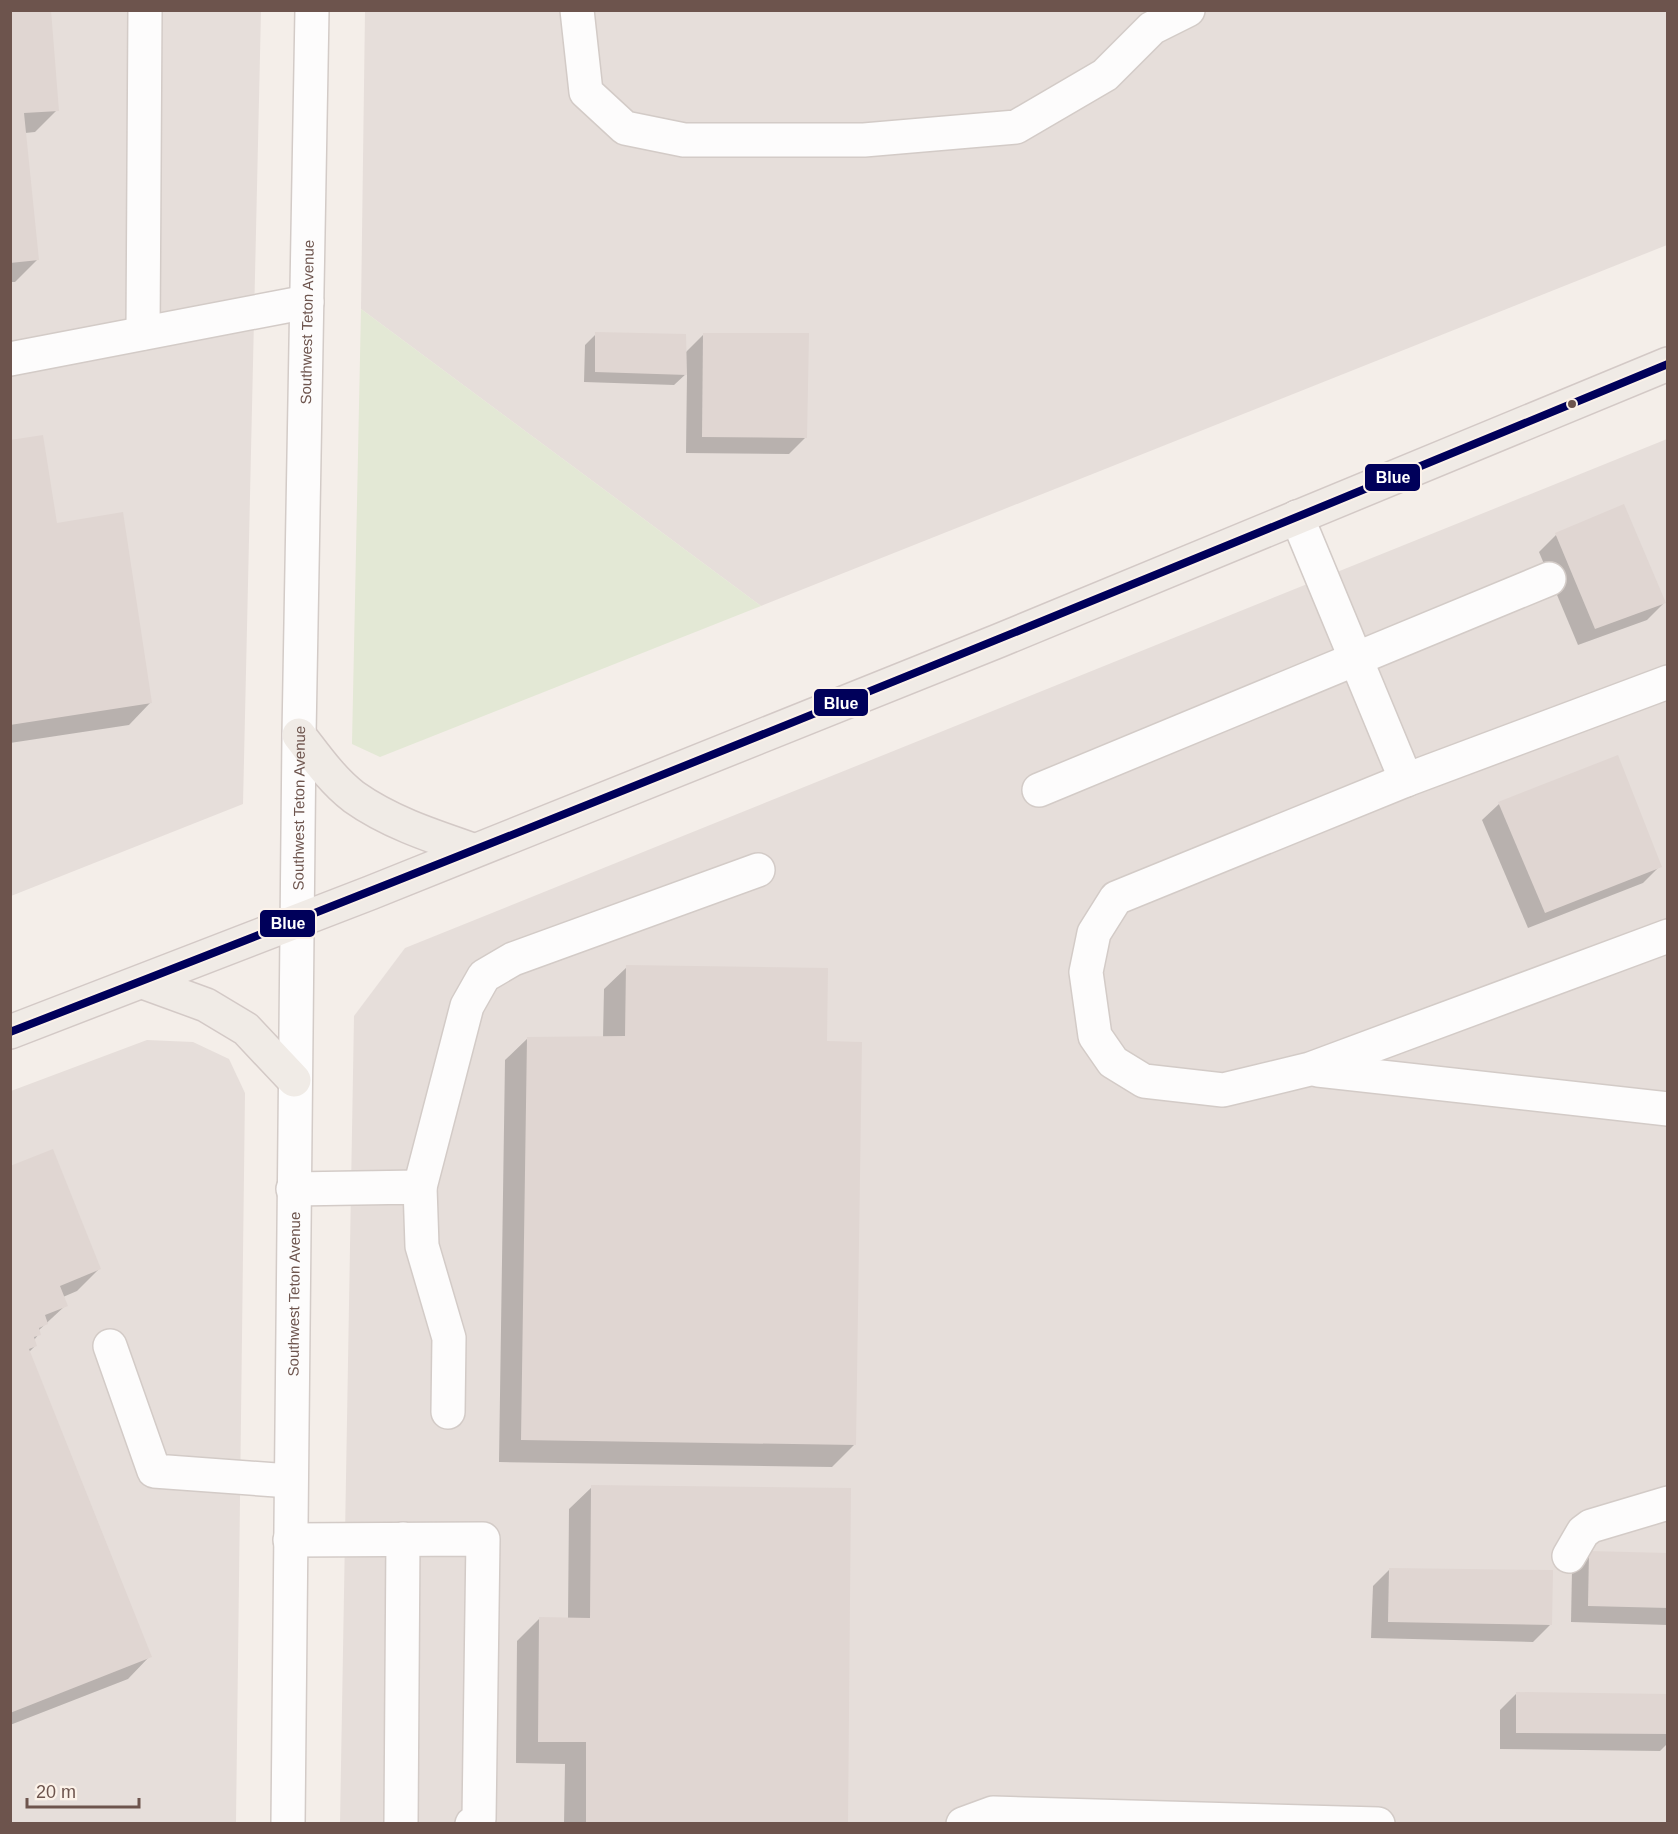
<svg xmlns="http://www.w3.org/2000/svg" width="1678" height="1834" font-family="Helvetica,sans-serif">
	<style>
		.industrial { fill: #e6deda }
		.green { fill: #e3e8d5 }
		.shadow { fill: #0003 }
		.building { fill: #e0d6d2 }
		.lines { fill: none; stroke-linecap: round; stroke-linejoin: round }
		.minor-casing { stroke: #d3cbc7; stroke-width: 36 }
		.major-casing { stroke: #d3c9c6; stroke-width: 36 }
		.minor { stroke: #fdfcfc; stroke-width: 33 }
		.major { stroke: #f0ebe6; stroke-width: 33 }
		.bus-1-casing { stroke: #fcf2e9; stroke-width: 12 }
		.bus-1 { stroke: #00005a; stroke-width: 8 }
		.bus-dot { fill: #6d544d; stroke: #fcf2e9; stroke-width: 2 }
		.labels { text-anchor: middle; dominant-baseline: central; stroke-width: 4.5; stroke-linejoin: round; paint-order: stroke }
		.street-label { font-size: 15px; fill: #6d544d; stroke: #fcf2e9 }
		.line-badge { stroke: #fcf2e9; stroke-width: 2 }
		.badge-label { font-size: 16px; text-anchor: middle; font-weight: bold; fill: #fff }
	</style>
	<rect width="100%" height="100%" fill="#f4eee9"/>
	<g class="industrial">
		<path d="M11 11H261L243 804 11 896Z"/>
		<path d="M365 11H1667V245L761 606 361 309Z"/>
		<path d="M1667 439V1823L340 1824 354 1016 405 948Z"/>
		<path d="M147 1040 193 1042 229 1059 245 1093 236 1823 11 1824V1091Z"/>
	</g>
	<path class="green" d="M361 309 761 606 380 757 352 744Z"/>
	<g class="shadow">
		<path d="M10 10 57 110 35 132 25 133 37 260 15 282H10Z"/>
		<path d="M596 334 685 353 704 334 806 437 789 454 686 453 687 373 674 385 584 382 585 345Z"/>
		<path d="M10 441 151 702 129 725 10 743Z"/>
		<path d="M1556 535 1664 603 1647 620 1578 645 1539 552Z"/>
		<path d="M1499 804 1660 866 1643 883 1528 928 1482 820Z"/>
		<path d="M627 967 826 1042 855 1444 832 1467 499 1462 505 1060 528 1038H603L604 989Z"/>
		<path d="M10 1168 99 1269 77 1291 63 1297 66 1305 38 1331 39 1334 34 1340 36 1345 29 1352 150 1656 128 1679 10 1725Z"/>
		<path d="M592 1487 846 1824H564L565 1764 516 1763 517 1641 539 1619H568L569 1509Z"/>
		<path d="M1589 1553 1668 1555V1625L1571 1622 1572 1570Z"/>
		<path d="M1390 1569 1550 1625 1533 1642 1371 1638 1373 1586Z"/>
		<path d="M1517 1693 1668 1696V1743L1660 1751 1500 1749V1710Z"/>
	</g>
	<g class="building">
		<path d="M10 10H51L59 111 24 113 39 260 10 263Z"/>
		<path d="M595 332 686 334 687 375 595 372Z"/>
		<path d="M703 333H809L807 438 702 437Z"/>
		<path d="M43 435 57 523 123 512 152 703 10 725V440Z"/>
		<path d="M1624 504 1666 603 1595 629 1555 533Z"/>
		<path d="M1618 755 1662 867 1545 913 1498 802Z"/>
		<path d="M626 965 828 968 827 1041 862 1042 856 1445 521 1440 527 1037 625 1036Z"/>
		<path d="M53 1149 101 1269 60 1286 68 1306 45 1315 48 1324 39 1328 41 1335 34 1337 37 1346 29 1349 152 1657 10 1713V1166Z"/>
		<path d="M591 1485 851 1488 848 1824H586V1742H538L539 1617 590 1618Z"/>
		<path d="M1589 1551 1668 1553V1608L1588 1606Z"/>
		<path d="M1389 1568 1553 1570 1552 1625 1388 1622Z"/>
		<path d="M1516 1692 1668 1694V1734L1516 1733Z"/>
	</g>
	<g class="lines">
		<g class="minor-casing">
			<g id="minor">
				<path d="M577 10 586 92 625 128 684 140H864L1016 127 1105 75 1152 28 1188 10"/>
				<path d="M143 333 145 10"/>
				<path d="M10 359 307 302"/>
				<path d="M1297 517 1406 780"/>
				<path d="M1668 682 1406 780 1116 898 1094 933 1086 972 1095 1036 1113 1062 1144 1081 1223 1090 1310 1069 1668 936"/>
				<path d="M1039 790 1549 579"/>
				<path d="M1318 1070 1668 1109"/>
				<path d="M420 1187 467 1006 484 976 513 959 758 870"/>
				<path d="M293 1189 420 1187 422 1246 449 1338 448 1412"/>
				<path d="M110 1346 154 1471 290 1481"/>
				<path d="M290 1540 483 1539 479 1819 472 1824"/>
				<path d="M1569 1556 1583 1532 1591 1526 1668 1503"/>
				<path id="s1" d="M288 1824 299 735 312 10"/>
				<path d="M401 1824 403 1539"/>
				<path d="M963 1824 993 1813 1378 1824"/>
			</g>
		</g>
		<g class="major-casing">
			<g id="major">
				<path d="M299 735C316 757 332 780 354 797 389 822 432 836 473 850"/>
				<path d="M143 982 206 1005 246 1029 294 1080"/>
				<path d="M10 1032 370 893 998 641 1668 364"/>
			</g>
		</g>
		<use href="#minor" class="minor"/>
		<use href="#major" class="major"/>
		<g class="bus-1-casing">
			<path id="bus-1" d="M10 1032C566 817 1117 592 1668 364"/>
		</g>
		<use href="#bus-1" class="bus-1"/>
	</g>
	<circle class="bus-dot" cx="1572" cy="404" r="5"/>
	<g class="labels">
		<g class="street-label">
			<text stroke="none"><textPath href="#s1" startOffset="1502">Southwest Teton Avenue</textPath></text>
			<text stroke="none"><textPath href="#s1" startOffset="1016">Southwest Teton Avenue</textPath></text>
			<text stroke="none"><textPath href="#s1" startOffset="530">Southwest Teton Avenue</textPath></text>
		</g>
	</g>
	<g class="line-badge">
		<rect x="1364" y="463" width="57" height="29" rx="6" fill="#00005a"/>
		<rect x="813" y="688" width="56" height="29" rx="6" fill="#00005a"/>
		<rect x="259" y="909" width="57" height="29" rx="6" fill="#00005a"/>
	</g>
	<g class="badge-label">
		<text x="1393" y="483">Blue</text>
		<text x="841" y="709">Blue</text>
		<text x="288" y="929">Blue</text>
	</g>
	<rect width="1678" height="1834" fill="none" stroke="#6d544d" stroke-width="24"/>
	<path d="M27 1798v9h112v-9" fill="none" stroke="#6d544d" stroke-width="3"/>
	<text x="36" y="1798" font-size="18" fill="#6d544d" stroke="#fcf2e9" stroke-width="4.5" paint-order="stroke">20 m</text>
</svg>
